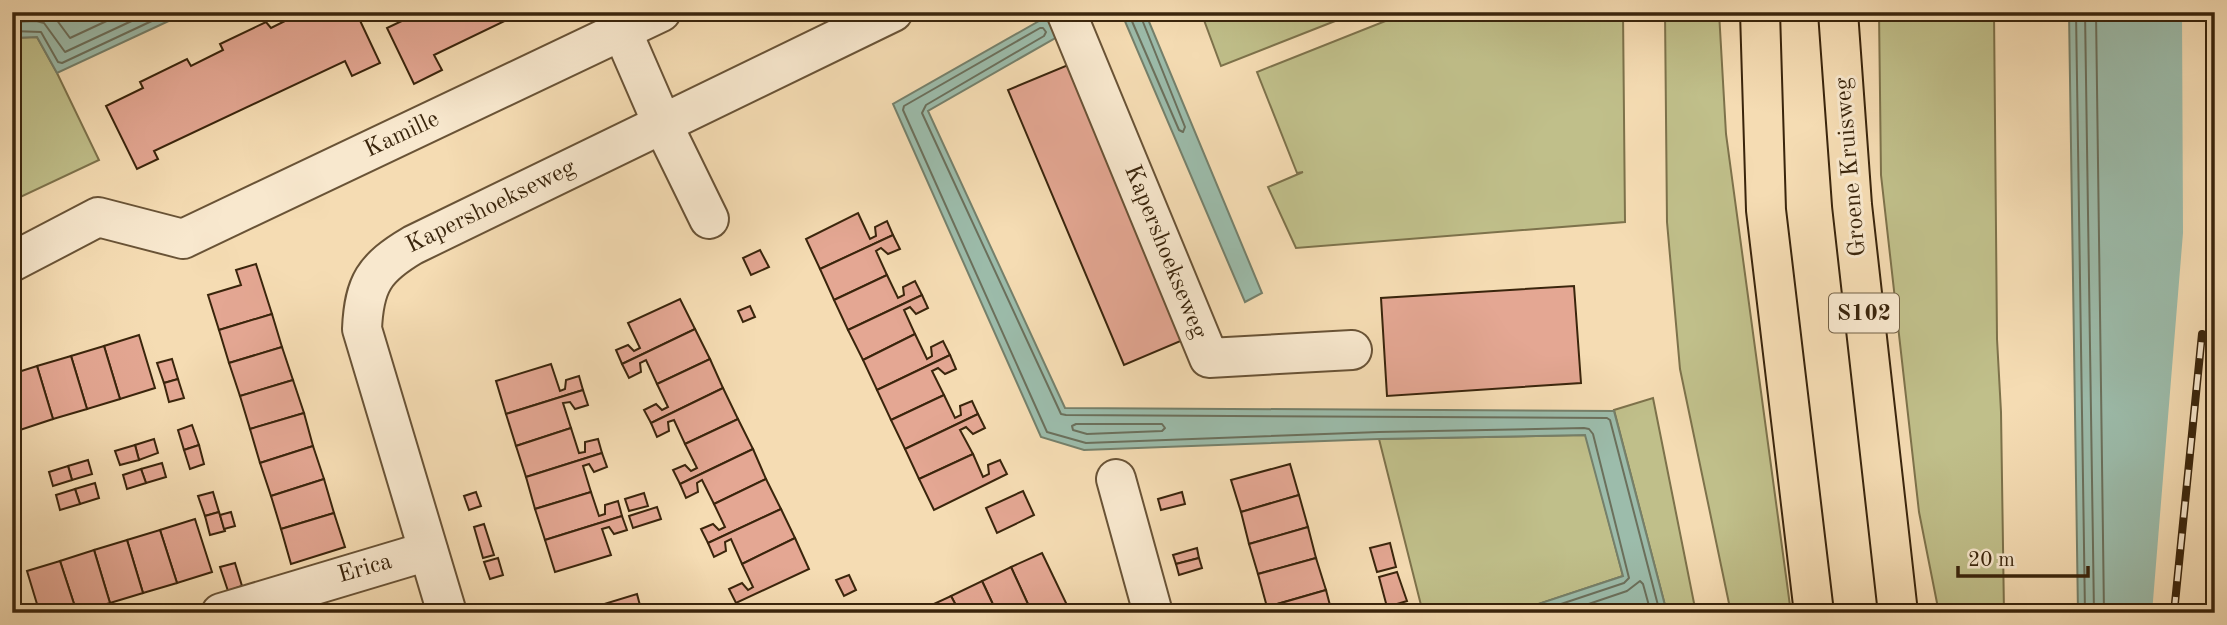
<svg xmlns="http://www.w3.org/2000/svg" width="2227" height="625" font-family="'Old Standard TT',serif">
	<style>
		.green { fill: #c0bf8a; stroke: #7d724b; stroke-width: 2 }
		.water { fill: #9cbcab; stroke: #75806b; stroke-width: 2 }
		.pier { fill: #f5dcb3 }
		.lines { fill: none; stroke-linecap: round; stroke-linejoin: round }
		.shore { stroke: #6b705c; stroke-width: 2 }
		.building { fill: #e4a793; stroke: #3a250c; stroke-width: 2 }
		.minor-casing { stroke: #695336; stroke-width: 42 }
		.major-casing { stroke: #3a250c; stroke-width: 42 }
		.minor { stroke: #f8e8ce; stroke-width: 38 }
		.major { stroke: #f5dcb3; stroke-width: 38 }
		.rail-casing { stroke: #3a250c; stroke-width: 8 }
		.rail { stroke: #f8e8ce; stroke-width: 5; stroke-dasharray: 16; stroke-linecap: butt }
		.labels { text-anchor: middle; dominant-baseline: central; stroke-width: 6; stroke-linejoin: round; paint-order: stroke }
		.shield { fill: #f8e8ce; stroke: #736046; stroke-width: 2 }
		.shield-label { font-size: 23px; font-weight: bold; fill: #3a250c }
		.street-label { font-size: 24px; fill: #3a250c; stroke: #f8e8ce }
	</style>
	<rect width="100%" height="100%" fill="#f5dcb3"/>
	<filter id="stains"><feTurbulence type="fractalNoise" baseFrequency=".00286" numOctaves="4"/><feColorMatrix values="0 0 0 0 .2 0 0 0 0 .09 0 0 0 0 .02 0 0 0 .5 -.17"/></filter>
	<radialGradient id="worn" r=".72"><stop offset=".6" stop-color="#630" stop-opacity="0"/><stop offset="1" stop-color="#630" stop-opacity=".3"/></radialGradient>
	<g class="green">
		<path d="M1201 12H1358L1221 66Z"/>
		<path d="M1408 12H1623L1625 222 1296 248 1268 187 1303 172 1297 173 1257 72Z"/>
		<path d="M1665 12H1719L1726 134 1791 613H1731L1680 369 1667 222Z"/>
		<path d="M1879 12H1994L1997 339 2001 412 2004 613H1939L1919 512 1881 175Z"/>
		<path d="M37 37 57 73 99 160 12 201V38Z"/>
		<path d="M1653 398 1696 613H1667L1614 410Z"/>
		<path d="M1586 435 1623 576 1511 613H1423L1379 439Z"/>
	</g>
	<g class="water">
		<path d="M12 12H188L57 73 37 37 12 38Z"/>
		<path d="M1121 12H1145L1262 293 1245 302Z"/>
		<path d="M2069 12H2215V613H2078Z"/>
		<path d="M1046 17 1057 37 928 111 1065 408 1614 411 1667 613H1511L1623 576 1585 435 1379 439 1084 450 1041 437 893 104Z"/>
	</g>
	<path class="pier" d="M2182 12H2215V613H2195L2194 605 2193 613H2152L2183 233Z"/>
	<g class="lines">
		<g class="shore">
			<path d="M45 12 56 19 70 38 126 12"/>
			<path d="M1128 12 1179 130 1183 132 1185 127 1139 12"/>
			<path d="M2076 12 2085 613"/>
			<path d="M2085 12 2094 613"/>
			<path d="M2096 12 2104 613"/>
			<path d="M12 22 36 21 44 23 65 52 151 12"/>
			<path d="M12 31 41 32 58 62 62 63 171 12"/>
			<path d="M1076 424H1162L1165 428 1162 431 1087 434 1073 430 1072 426Z"/>
			<path d="M1534 613 1624 583 1629 578 1593 434 1589 429 1584 428 1379 432 1086 443 1047 432 903 110 904 106 1040 28H1043L1046 32 1044 36 926 105 922 113 1061 414 1066 415 1607 418 1610 420 1660 613"/>
			<path d="M1562 613 1627 591 1640 581 1643 584 1651 613"/>
		</g>
	</g>
	<g class="building">
		<path d="M303 12H334L336 16 343 12H356L380 63 352 76 345 61 154 151 158 159 137 169 106 106 143 88 140 82 187 59 191 66 223 50 220 44 266 22 271 28Z"/>
		<path d="M401 12H523L434 55 442 70 414 84 387 28 404 20Z"/>
		<path d="M1068 65 1183 340 1124 365 1008 90Z"/>
		<path d="M858 213 870 239 876 236 875 227 887 221 893 235 820 269 806 239Z"/>
		<path d="M893 235 900 249 888 254 881 248 876 251 887 275 834 300 820 269Z"/>
		<path d="M760 250 769 267 751 275 743 258Z"/>
		<path d="M256 264 272 314 219 330 208 295 241 285 236 270Z"/>
		<path d="M887 275 898 298 904 295 903 287 915 281 922 295 848 330 834 300Z"/>
		<path d="M1574 286 1581 383 1387 396 1381 298Z"/>
		<path d="M922 295 928 308 916 314 910 307 904 310 915 334 863 360 848 330Z"/>
		<path d="M680 299 695 329 622 364 616 350 628 345 634 351 640 348 628 323Z"/>
		<path d="M750 306 755 317 743 322 738 311Z"/>
		<path d="M272 314 282 347 229 363 219 330Z"/>
		<path d="M695 329 710 359 657 384 646 360 640 363 641 372 629 378 622 364Z"/>
		<path d="M915 334 927 359 932 356 931 347 943 341 950 355 877 390 863 360Z"/>
		<path d="M139 335 155 388 120 399 104 346Z"/>
		<path d="M104 346 120 399 87 409 71 356Z"/>
		<path d="M282 347 293 380 240 396 229 363Z"/>
		<path d="M950 355 956 369 945 374 938 368 932 371 944 395 891 420 877 390Z"/>
		<path d="M71 356 87 409 53 419 37 366Z"/>
		<path d="M172 359 178 379 164 383 157 363Z"/>
		<path d="M710 359 723 388 651 423 644 410 656 404 662 410 668 407 657 384Z"/>
		<path d="M551 364 560 391 565 389 566 380 579 376 583 390 506 414 496 381Z"/>
		<path d="M37 366 53 419 20 430 12 404V374Z"/>
		<path d="M178 379 184 398 169 402 164 383Z"/>
		<path d="M293 380 304 413 250 429 240 396Z"/>
		<path d="M723 388 738 419 685 444 674 420 668 422 669 431 657 437 651 423Z"/>
		<path d="M583 390 588 405 575 409 570 402 563 403 571 428 516 446 506 414Z"/>
		<path d="M944 395 955 418 961 415 960 406 972 401 978 414 905 449 891 420Z"/>
		<path d="M12 404 20 430 12 432Z"/>
		<path d="M304 413 313 446 260 463 250 429Z"/>
		<path d="M978 414 985 428 973 434 966 427 960 430 973 454 919 479 905 449Z"/>
		<path d="M738 419 753 449 680 484 673 470 685 465 691 471 697 468 685 444Z"/>
		<path d="M192 425 199 445 184 450 178 430Z"/>
		<path d="M571 428 579 453 585 452V442L598 439 602 453 526 477 516 446Z"/>
		<path d="M154 439 158 453 139 460 135 445Z"/>
		<path d="M135 445 139 460 120 465 115 451Z"/>
		<path d="M199 445 204 464 190 469 184 450Z"/>
		<path d="M313 446 324 479 271 496 260 463Z"/>
		<path d="M753 449 766 479 714 504 702 480 697 483 698 492 686 498 680 484Z"/>
		<path d="M602 453 607 467 594 472 589 464 583 466 591 492 535 509 526 477Z"/>
		<path d="M973 454 983 477 989 474 988 465 1000 460 1007 474 934 510 919 479Z"/>
		<path d="M88 460 92 474 72 480 68 466Z"/>
		<path d="M162 463 166 477 146 483 141 469Z"/>
		<path d="M1290 464 1299 495 1241 512 1231 480Z"/>
		<path d="M68 466 72 480 53 486 49 472Z"/>
		<path d="M141 469 146 483 127 489 123 475Z"/>
		<path d="M324 479 334 513 281 529 271 496Z"/>
		<path d="M766 479 781 509 708 543 701 529 713 524 719 530 725 527 714 504Z"/>
		<path d="M95 483 99 498 80 504 75 489Z"/>
		<path d="M75 489 80 504 60 510 56 495Z"/>
		<path d="M1023 491 1034 515 997 533 986 508Z"/>
		<path d="M213 492 219 512 205 516 198 496Z"/>
		<path d="M476 492 481 506 469 510 464 496Z"/>
		<path d="M591 492 599 516 605 514V505L618 501 622 516 545 540 535 509Z"/>
		<path d="M1182 492 1185 504 1161 510 1158 499Z"/>
		<path d="M644 493 648 506 629 511 625 499Z"/>
		<path d="M1299 495 1308 527 1249 544 1241 512Z"/>
		<path d="M657 507 661 519 633 528 629 516Z"/>
		<path d="M781 509 795 538 742 564 731 539 725 542 726 551 714 557 708 543Z"/>
		<path d="M219 512 225 531 210 535 205 516Z"/>
		<path d="M231 512 235 526 224 529 220 515Z"/>
		<path d="M334 513 345 547 291 564 281 529Z"/>
		<path d="M622 516 627 530 614 534 609 527 602 529 611 555 555 572 545 540Z"/>
		<path d="M195 519 212 572 177 583 160 530Z"/>
		<path d="M484 524 494 555 483 558 474 527Z"/>
		<path d="M1308 527 1316 558 1258 574 1249 544Z"/>
		<path d="M160 530 177 583 143 593 127 540Z"/>
		<path d="M795 538 809 569 736 603 729 589 742 583 748 590 753 587 742 564Z"/>
		<path d="M127 540 143 593 110 603 94 550Z"/>
		<path d="M1390 543 1396 567 1377 572 1370 548Z"/>
		<path d="M1197 548 1199 558 1176 564 1173 555Z"/>
		<path d="M94 550 110 603 77 613 60 561Z"/>
		<path d="M1042 553 1067 605 1051 613H1032L1011 567Z"/>
		<path d="M498 558 503 575 490 579 484 562Z"/>
		<path d="M1199 558 1202 568 1179 575 1176 564Z"/>
		<path d="M1316 558 1326 590 1267 607 1258 574Z"/>
		<path d="M60 561 77 613H24L22 608 37 604 27 571Z"/>
		<path d="M235 563 242 586 228 591 220 567Z"/>
		<path d="M1011 567 1032 613H997L982 581Z"/>
		<path d="M1397 572 1407 601 1387 607 1379 577Z"/>
		<path d="M849 575 856 590 844 596 836 580Z"/>
		<path d="M982 581 997 613H960L951 596Z"/>
		<path d="M1326 590 1332 613H1268L1267 607Z"/>
		<path d="M637 594 642 613H582L581 611Z"/>
		<path d="M951 596 960 613H925L923 609Z"/>
	</g>
	<g class="lines">
		<g class="minor-casing">
			<g id="minor">
				<path d="M1066 12 1209 358 1352 350"/>
				<path d="M622 31 662 123 709 219"/>
				<path d="M12 262 98 217 183 239 661 12"/>
				<path d="M1116 479 1153 613"/>
				<path d="M221 613 428 551"/>
				<path d="M447 613 362 329C364 284 374 268 413 245L893 12"/>
			</g>
		</g>
		<g class="major-casing">
			<g id="major">
				<path d="M1760 12 1766 210 1814 613"/>
				<path d="M1838 12 1852 205 1898 613"/>
			</g>
		</g>
		<use href="#minor" class="minor"/>
		<use href="#major" class="major"/>
		<g class="rail-casing">
			<g id="rail">
				<path d="M2174 613 2202 334"/>
				<path d="M2215 613C2210 436 2210 260 2215 83"/>
			</g>
		</g>
		<use href="#rail" class="rail"/>
	</g>
	<g class="labels">
		<rect class="shield" x="1829" y="293.5" width="70" height="39" rx="5"/>
		<g class="shield-label">
			<text x="1864" y="313">S102</text>
		</g>
		<g class="street-label">
			<text transform="translate(402 135) rotate(-25)">Kamille</text>
			<text transform="translate(1851 167) rotate(-95)">Groene Kruisweg</text>
			<text transform="translate(491 207) rotate(-26)">Kapershoekseweg</text>
			<text transform="translate(1165 252) rotate(68)">Kapershoekseweg</text>
			<text transform="translate(365 569) rotate(-16)">Erica</text>
		</g>
	</g>
	<rect width="2227" height="625" fill="none" stroke="#f5dcb3" stroke-width="42"/>
	<rect x="14" y="14" width="2199" height="597" fill="none" stroke="#3a250c" stroke-width="3.5"/>
	<rect x="21" y="21" width="2185" height="583" fill="none" stroke="#3a250c" stroke-width="2"/>
	<path d="M1958 566v10h130v-10" fill="none" stroke="#3a250c" stroke-width="3.5"/>
	<text x="1968" y="566" font-size="21" fill="#3a250c" stroke="#f8e8ce" stroke-width="5" paint-order="stroke">20 m</text>
	<rect width="100%" height="100%" filter="url(#stains)"/>
	<rect width="100%" height="100%" fill="url(#worn)"/>
</svg>
